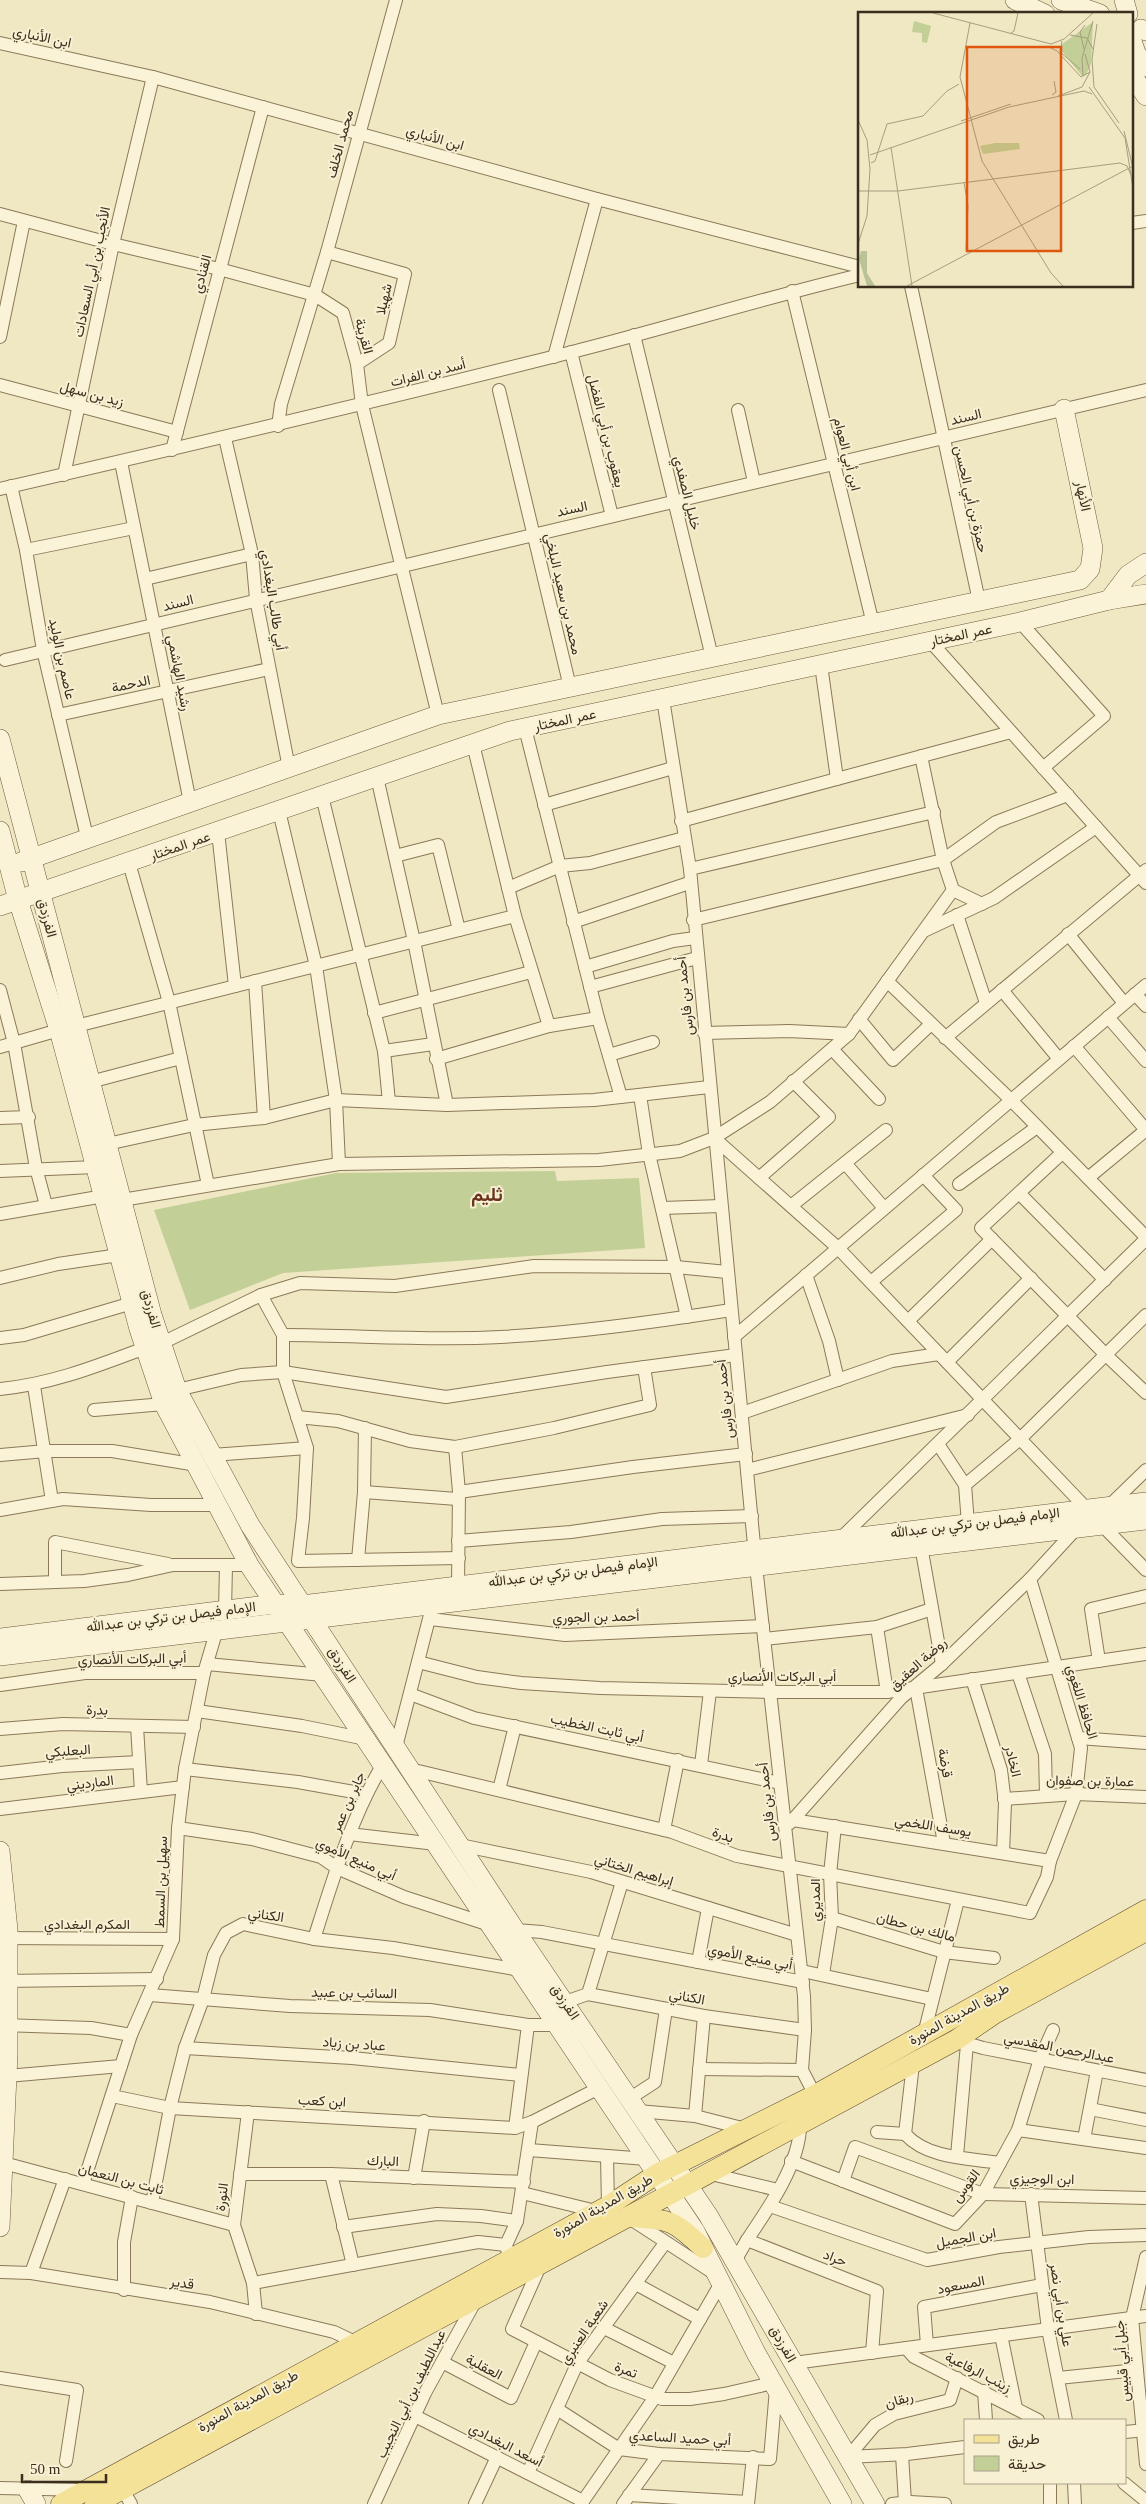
<svg xmlns="http://www.w3.org/2000/svg" width="1146" height="2504" font-family="'Times New Roman',Vazirmatn,serif">
	<style>
		.green { fill: #c2cf96 }
		.lines { fill: none; stroke-linecap: round; stroke-linejoin: round }
		.street-casing { stroke: #8b7959; stroke-width: 14 }
		.secondary-casing { stroke: #6d5a3c; stroke-width: 20 }
		.primary-casing { stroke: #59462d; stroke-width: 21 }
		.street { stroke: #faf3d7; stroke-width: 12 }
		.secondary { stroke: #faf3d7; stroke-width: 19 }
		.primary { stroke: #f4e299; stroke-width: 20 }
		.labels { text-anchor: middle; dominant-baseline: central; stroke-width: 4; stroke-linejoin: round; paint-order: stroke }
		.street-label { font-size: 14px; fill: #3a2e1e; stroke: #f7f0d3 }
		.district-label { font-size: 19px; font-weight: bold; fill: #69341b; stroke: #f7f0d3 }
		.inset-road { fill: none; stroke: #a79d81; stroke-width: 1 }
		.view { fill: #df570d; fill-opacity: 0.15; stroke: #df570d; stroke-width: 2.5 }
		.inset-edge { fill: none; stroke: #3a2e1e; stroke-width: 2.5 }
	</style>
	<rect width="100%" height="100%" fill="#f0e7c3"/>
	<path class="green" d="M555 1171 557 1181 639 1178 645 1248 283 1273 190 1310 154 1210 336 1173Z"/>
	<g class="lines">
		<g class="street-casing">
			<g id="street">
				<path d="M0 43 153 77 597 199 860 267"/>
				<path d="M0 214 113 244 219 269 315 295 343 313 357 364 362 405 438 715"/>
				<path d="M1132 223 1146 221"/>
				<path d="M327 252 405 274 389 343 357 364"/>
				<path d="M911 286 979 601"/>
				<path d="M792 291 873 624"/>
				<path d="M634 335 712 657"/>
				<path d="M0 337 24 221"/>
				<path d="M571 352 612 516"/>
				<path d="M554 357 597 199"/>
				<path d="M0 385 177 432"/>
				<path d="M499 390 570 687"/>
				<path d="M738 410 754 482"/>
				<path d="M278 426 281 404 327 252 396 0"/>
				<path d="M225 438 252 554 256 599 289 768"/>
				<path d="M172 450 263 107"/>
				<path d="M121 462 190 802"/>
				<path d="M64 475 113 244 153 77"/>
				<path d="M11 486 26 550 43 650 87 837"/>
				<path d="M0 489C191 445 382 400 572 352 668 328 763 298 860 275"/>
				<path d="M26 550 134 528"/>
				<path d="M145 579 252 554"/>
				<path d="M1020 622 1104 716 1043 768"/>
				<path d="M930 641 1146 883"/>
				<path d="M5 660 1146 390"/>
				<path d="M821 665 837 779"/>
				<path d="M663 699 690 869 756 1566 804 1996 805 2030 802 2070 815 2095"/>
				<path d="M58 715 269 669"/>
				<path d="M525 728 598 1018 621 1097"/>
				<path d="M473 744 515 916 549 1026"/>
				<path d="M377 777 414 941 447 1105"/>
				<path d="M322 796 384 1051 389 1102"/>
				<path d="M544 805 673 768"/>
				<path d="M279 811 316 966 336 1100 339 1164"/>
				<path d="M681 821 1011 732"/>
				<path d="M218 832 235 986"/>
				<path d="M395 856 438 845 459 930"/>
				<path d="M129 863 169 1002 208 1185"/>
				<path d="M690 869 934 812"/>
				<path d="M508 888 560 866 590 863 684 838"/>
				<path d="M982 904 953 890 943 860 996 822 1068 795"/>
				<path d="M957 915 986 1003"/>
				<path d="M693 920 943 860 921 756"/>
				<path d="M573 922 689 883"/>
				<path d="M926 930 994 898 1096 827"/>
				<path d="M1068 934 1124 1003"/>
				<path d="M585 967 673 941 695 938"/>
				<path d="M255 981 264 1118"/>
				<path d="M887 981 1011 1100 1146 1237"/>
				<path d="M590 987 697 958"/>
				<path d="M0 990 14 1043 36 1168 46 1205"/>
				<path d="M1002 990 1059 1059"/>
				<path d="M1135 994 1146 1006"/>
				<path d="M374 1013 531 972"/>
				<path d="M1108 1017 1146 1061"/>
				<path d="M859 1019 893 1060 931 1024"/>
				<path d="M76 1026 515 916"/>
				<path d="M704 1033 789 1031 849 1034"/>
				<path d="M945 1038 1146 870"/>
				<path d="M1074 1046 1146 1130"/>
				<path d="M0 1047 59 1030"/>
				<path d="M832 1049 879 1099"/>
				<path d="M384 1051 433 1044"/>
				<path d="M609 1055 653 1042"/>
				<path d="M436 1059 549 1026 598 1018"/>
				<path d="M90 1082 181 1058"/>
				<path d="M640 1095 649 1154 687 1317"/>
				<path d="M0 1118 29 1117"/>
				<path d="M714 1138 838 1248 1087 1509"/>
				<path d="M107 1144 194 1125 264 1118 336 1100 447 1105 594 1100 709 1087"/>
				<path d="M1062 1153 981 1228 1106 1355 1146 1393"/>
				<path d="M845 1163 884 1208"/>
				<path d="M0 1171 96 1167"/>
				<path d="M759 1178 829 1117 793 1081"/>
				<path d="M1088 1178 1146 1130"/>
				<path d="M959 1184 1037 1127"/>
				<path d="M1019 1193 1105 1280"/>
				<path d="M122 1200 339 1164 599 1160 680 1151 714 1138 770 1102 849 1034 953 890"/>
				<path d="M791 1206 886 1130"/>
				<path d="M662 1208 721 1206"/>
				<path d="M0 1214 104 1196"/>
				<path d="M806 1275 829 1341 838 1380"/>
				<path d="M0 1278 58 1264 119 1255"/>
				<path d="M871 1282 956 1210 923 1175"/>
				<path d="M261 1295 283 1335V1372L307 1448 303 1518 298 1561 459 1558"/>
				<path d="M908 1321 992 1239"/>
				<path d="M283 1335C355 1335 428 1341 500 1337 577 1333 655 1322 731 1310"/>
				<path d="M734 1337 1146 985"/>
				<path d="M0 1338 24 1335 132 1303"/>
				<path d="M162 1343 261 1295 300 1283 395 1286 534 1266 676 1267 727 1272"/>
				<path d="M947 1362 1031 1278"/>
				<path d="M34 1386 52 1501"/>
				<path d="M0 1389C52 1384 97 1366 145 1348"/>
				<path d="M177 1390 241 1375 283 1372 446 1397 607 1372 736 1355"/>
				<path d="M94 1410 164 1404"/>
				<path d="M742 1413 892 1361 939 1354"/>
				<path d="M297 1417 338 1421 410 1441 455 1447 554 1428 650 1405 644 1367"/>
				<path d="M938 1444 965 1485 968 1524"/>
				<path d="M455 1447 459 1492 458 1586"/>
				<path d="M0 1455 46 1451H112L197 1465"/>
				<path d="M212 1455 307 1448"/>
				<path d="M747 1470 968 1415"/>
				<path d="M965 1485 1020 1439 1146 1315"/>
				<path d="M364 1492 457 1499"/>
				<path d="M459 1492 633 1467 746 1454"/>
				<path d="M1109 1506 1146 1470"/>
				<path d="M0 1510 63 1499 151 1505H218"/>
				<path d="M1102 1525 1146 1570"/>
				<path d="M840 1539 1146 1239"/>
				<path d="M458 1541 571 1532 662 1519 752 1516"/>
				<path d="M921 1546 942 1664"/>
				<path d="M358 1560 364 1492 365 1428"/>
				<path d="M1030 1579 1081 1748 1076 1794 1050 1861"/>
				<path d="M55 1581V1542L168 1564"/>
				<path d="M0 1584 84 1581 128 1575 173 1565H249"/>
				<path d="M225 1610 226 1566"/>
				<path d="M430 1619 565 1635 763 1626"/>
				<path d="M877 1627 887 1692"/>
				<path d="M764 1639 877 1627 932 1609"/>
				<path d="M1099 1661 1091 1609 1146 1596"/>
				<path d="M418 1662 477 1677 521 1683 600 1688 770 1692H887L1146 1654"/>
				<path d="M207 1664 323 1675"/>
				<path d="M1018 1673 1045 1754 1046 1794"/>
				<path d="M972 1679 1001 1770 1005 1803 1003 1853"/>
				<path d="M0 1685 85 1673H204"/>
				<path d="M916 1688 944 1843"/>
				<path d="M410 1694 474 1718 780 1783"/>
				<path d="M197 1711 302 1726 366 1739"/>
				<path d="M137 1726 141 1792"/>
				<path d="M0 1729 63 1724 194 1727"/>
				<path d="M1078 1738 1146 1743"/>
				<path d="M396 1747 431 1611"/>
				<path d="M701 1765 710 1691"/>
				<path d="M185 1769 298 1782 365 1794"/>
				<path d="M410 1769 672 1832 737 1856 1030 1913 1047 1877 1050 1861 793 1820"/>
				<path d="M0 1773 62 1766 139 1762"/>
				<path d="M499 1790 515 1726"/>
				<path d="M1004 1799 1076 1794 1146 1797"/>
				<path d="M0 1809 183 1787"/>
				<path d="M790 1823 901 1698 942 1664 1030 1579 1077 1528"/>
				<path d="M178 1828 252 1839 321 1857 337 1868 404 1897 490 1925"/>
				<path d="M664 1830 678 1760"/>
				<path d="M349 1834 436 1844"/>
				<path d="M460 1845 591 1872 797 1935"/>
				<path d="M832 1918 944 1952 994 1958"/>
				<path d="M515 1930 542 1932 803 1982"/>
				<path d="M0 1938 173 1939"/>
				<path d="M314 1939C333 1879 351 1818 383 1764"/>
				<path d="M698 1962 708 1908"/>
				<path d="M802 1971 932 1999"/>
				<path d="M823 1974 832 1918 830 1874 835 1826"/>
				<path d="M2 1981 157 1979"/>
				<path d="M588 1994 622 1882"/>
				<path d="M150 1995 290 2006 430 2010 528 2025H557"/>
				<path d="M565 2002 588 1994 704 2016 805 2030"/>
				<path d="M2 2025 91 2028 131 2035"/>
				<path d="M924 2034 958 1900"/>
				<path d="M956 2040 983 2048 1146 2080"/>
				<path d="M185 2048 352 2058 520 2075"/>
				<path d="M699 2069 802 2070"/>
				<path d="M7 2076 121 2066"/>
				<path d="M112 2096 170 2108 515 2128 532 2122 599 2088"/>
				<path d="M629 2099 655 2082 666 2009"/>
				<path d="M1090 2109 1146 2120"/>
				<path d="M638 2111 695 2116 746 2129"/>
				<path d="M248 2112 234 2225 253 2283 256 2314"/>
				<path d="M695 2116 704 2016"/>
				<path d="M515 2128 528 2025"/>
				<path d="M1018 2130 1146 2148"/>
				<path d="M877 2132 905 2134 913 2064"/>
				<path d="M905 2134C928 2159 968 2158 1000 2163"/>
				<path d="M1084 2139 1097 2071"/>
				<path d="M529 2150 647 2159"/>
				<path d="M607 2156 608 2206"/>
				<path d="M957 2156 967 2044"/>
				<path d="M791 2161 955 2224 983 2194 1018 2130 1040 2059 1053 2030"/>
				<path d="M0 2162 234 2225"/>
				<path d="M240 2174H331L524 2182"/>
				<path d="M331 2174 353 2265"/>
				<path d="M711 2174 778 2190"/>
				<path d="M414 2178 424 2121"/>
				<path d="M843 2181 855 2147 983 2194 1146 2198"/>
				<path d="M83 2184 131 2035 173 1939 178 1828 185 1769 204 1673 217 1629"/>
				<path d="M522 2193 596 2211"/>
				<path d="M1031 2194 1048 2329 1066 2420"/>
				<path d="M152 2203 170 2108 185 2048 203 1999 214 1955 226 1933 243 1924 314 1939 393 1948 520 1970"/>
				<path d="M770 2206 927 2260 999 2247 1089 2237 1146 2235"/>
				<path d="M629 2218 715 2274"/>
				<path d="M343 2227 437 2214 481 2216 517 2221"/>
				<path d="M747 2240C768 2209 800 2163 800 2126"/>
				<path d="M508 2253 506 2245 517 2221 532 2122"/>
				<path d="M1146 2257 1132 2318 1146 2464"/>
				<path d="M735 2261 747 2240 877 2291 872 2353"/>
				<path d="M540 2266 512 2329 610 2380 662 2399H690L724 2394 773 2383"/>
				<path d="M0 2272 31 2273 210 2302 334 2332 355 2342"/>
				<path d="M31 2273 65 2179"/>
				<path d="M253 2283 478 2242 506 2245"/>
				<path d="M636 2284 700 2319"/>
				<path d="M124 2290V2242L132 2197"/>
				<path d="M604 2328 674 2363"/>
				<path d="M1001 2335 1016 2408"/>
				<path d="M927 2345 924 2307 1042 2285"/>
				<path d="M906 2348 914 2357 1038 2420"/>
				<path d="M442 2362 511 2398 536 2342"/>
				<path d="M794 2363 1146 2316"/>
				<path d="M0 2378 77 2390 66 2461"/>
				<path d="M1058 2378 1137 2370"/>
				<path d="M984 2391 986 2420"/>
				<path d="M557 2409 619 2449 659 2454 770 2459 776 2389"/>
				<path d="M415 2416 583 2501"/>
				<path d="M1125 2432 1146 2430"/>
				<path d="M902 2455 905 2502"/>
				<path d="M848 2457 875 2425 894 2414 950 2400 957 2378"/>
				<path d="M848 2457 907 2454 965 2447"/>
				<path d="M528 2473 577 2364 665 2243"/>
				<path d="M1050 2483V2504"/>
				<path d="M1074 2483 1075 2504"/>
				<path d="M1124 2483 1146 2501"/>
				<path d="M0 2488 85 2490"/>
				<path d="M123 2490 131 2504"/>
				<path d="M629 2495 748 2502"/>
				<path d="M374 2504 425 2393 476 2300"/>
				<path d="M475 2504 497 2457"/>
				<path d="M581 2504 655 2397 721 2283"/>
				<path d="M623 2504 659 2454"/>
				<path d="M748 2504 753 2457"/>
				<path d="M892 2504 910 2502 945 2504"/>
			</g>
		</g>
		<g class="secondary-casing">
			<g id="secondary">
				<path d="M1015 0 1045 14"/>
				<path d="M1061 0 1100 14"/>
				<path d="M1124 0 1128 14"/>
				<path d="M1141 29 1146 31"/>
				<path d="M1132 41 1136 53 1146 67"/>
				<path d="M1132 75 1146 96"/>
				<path d="M1109 600 1128 575 1146 563"/>
				<path d="M0 739 152 1315 177 1390 250 1525 515 1930 708 2215 875 2504"/>
				<path d="M0 831 18 900 59 1030 139 1329 164 1404 249 1565 695 2231 756 2353 842 2504"/>
				<path d="M21 862 438 715 1080 580 1090 569 1093 548 1064 409"/>
				<path d="M0 906 510 731 1020 622 1109 600 1146 594"/>
				<path d="M0 1638 275 1604 302 1605 1146 1502"/>
				<path d="M0 1656 1146 1520"/>
				<path d="M0 1851 8 1930V2054L0 2227"/>
				<path d="M28 2490 36 2504"/>
			</g>
		</g>
		<g class="primary-casing">
			<g id="primary">
				<path d="M627 2217C670 2220 671 2218 703 2248"/>
				<path d="M61 2504 608 2206 657 2174 815 2095 1146 1910"/>
				<path d="M95 2504 956 2040 994 2014 1146 1931"/>
			</g>
		</g>
		<use href="#street" class="street"/>
		<use href="#secondary" class="secondary"/>
		<use href="#primary" class="primary"/>
	</g>
	<g class="labels">
		<g class="street-label">
			<text transform="translate(42 37) rotate(12)">ابن الأنباري</text>
			<text transform="translate(435 138) rotate(16)">ابن الأنباري</text>
			<text transform="translate(340 144) rotate(-75)">محمد الخلف</text>
			<text transform="translate(92 272) rotate(-78)">الأنجب بن أبي السعادات</text>
			<text transform="translate(202 274) rotate(-75)">القنادي</text>
			<text transform="translate(384 299) rotate(-77)">شهيلا</text>
			<text transform="translate(364 336) rotate(75)">القرينة</text>
			<text transform="translate(428 373) rotate(-14)">أسد بن الفرات</text>
			<text transform="translate(92 394) rotate(15)">زيد بن سهل</text>
			<text transform="translate(966 417) rotate(-13)">السند</text>
			<text transform="translate(606 431) rotate(76)">يعقوب بن أبي الفضل</text>
			<text transform="translate(847 454) rotate(76)">ابن أبي العوام</text>
			<text transform="translate(687 493) rotate(76)">خليل الصفدي</text>
			<text transform="translate(1083 496) rotate(78)">الأنهار</text>
			<text transform="translate(971 499) rotate(77)">حمزة بن أبي الحسن</text>
			<text transform="translate(572 509) rotate(-12)">السند</text>
			<text transform="translate(563 594) rotate(77)">محمد بن سعيد البلخي</text>
			<text transform="translate(273 600) rotate(81)">أبي طالب البغدادي</text>
			<text transform="translate(178 603) rotate(-14)">السند</text>
			<text transform="translate(961 635) rotate(-12)">عمر المختار</text>
			<text transform="translate(62 659) rotate(78)">عاصم بن الوليد</text>
			<text transform="translate(179 673) rotate(79)">رشيد الهاشمي</text>
			<text transform="translate(131 684) rotate(-12)">الدحمة</text>
			<text transform="translate(565 720) rotate(-12)">عمر المختار</text>
			<text transform="translate(180 846) rotate(-19)">عمر المختار</text>
			<text transform="translate(47 918) rotate(75)">الفرزدق</text>
			<text transform="translate(685 996) rotate(-96)">أحمد بن فارس</text>
			<text transform="translate(151 1309) rotate(74)">الفرزدق</text>
			<text transform="translate(725 1399) rotate(-96)">أحمد بن فارس</text>
			<text transform="translate(975 1523) rotate(-7)">الإمام فيصل بن تركي بن عبدالله</text>
			<text transform="translate(573 1572) rotate(-7)">الإمام فيصل بن تركي بن عبدالله</text>
			<text transform="translate(171 1617) rotate(-7)">الإمام فيصل بن تركي بن عبدالله</text>
			<text transform="translate(596 1617) rotate(-1)">أحمد بن الجوري</text>
			<text transform="translate(132 1659) rotate(-1)">أبي البركات الأنصاري</text>
			<text transform="translate(918 1664) rotate(-42)">روضة العقيق</text>
			<text transform="translate(342 1665) rotate(57)">الفرزدق</text>
			<text x="782" y="1676">أبي البركات الأنصاري</text>
			<text transform="translate(1082 1702) rotate(73)">الحافظ اللغوي</text>
			<text transform="translate(97 1710) rotate(1)">بدرة</text>
			<text transform="translate(597 1728) rotate(12)">أبي ثابت الخطيب</text>
			<text transform="translate(68 1751) rotate(-4)">البعلبكي</text>
			<text transform="translate(1013 1761) rotate(77)">الخادر</text>
			<text transform="translate(945 1763) rotate(80)">قرضة</text>
			<text transform="translate(1090 1781) rotate(1)">عمارة بن صفوان</text>
			<text transform="translate(90 1783) rotate(-7)">المارديني</text>
			<text transform="translate(348 1802) rotate(-66)">جابر بن عمر</text>
			<text transform="translate(767 1802) rotate(-96)">أحمد بن فارس</text>
			<text transform="translate(933 1826) rotate(9)">يوسف اللخمي</text>
			<text transform="translate(723 1835) rotate(20)">بدرة</text>
			<text transform="translate(356 1859) rotate(24)">أبي منيع الأموي</text>
			<text transform="translate(634 1870) rotate(17)">إبراهيم الختاني</text>
			<text transform="translate(161 1882) rotate(-88)">سهيل بن السمط</text>
			<text transform="translate(815 1900) rotate(-90)">المديري</text>
			<text transform="translate(266 1915) rotate(8)">الكناني</text>
			<text x="87" y="1924">المكرم البغدادي</text>
			<text transform="translate(916 1927) rotate(15)">مالك بن حطان</text>
			<text transform="translate(750 1957) rotate(11)">أبي منيع الأموي</text>
			<text transform="translate(354 1993) rotate(1)">السائب بن عبيد</text>
			<text transform="translate(687 1997) rotate(10)">الكناني</text>
			<text transform="translate(565 2002) rotate(56)">الفرزدق</text>
			<text transform="translate(959 2014) rotate(-29)">طريق المدينة المنورة</text>
			<text transform="translate(354 2044) rotate(4)">عباد بن زياد</text>
			<text transform="translate(1059 2048) rotate(11)">عبدالرحمن المقدسي</text>
			<text transform="translate(322 2101) rotate(3)">ابن كعب</text>
			<text transform="translate(383 2161) rotate(2)">البارك</text>
			<text transform="translate(121 2179) rotate(15)">ثابت بن النعمان</text>
			<text transform="translate(1042 2179) rotate(1)">ابن الوجيزي</text>
			<text transform="translate(966 2186) rotate(-53)">القوس</text>
			<text transform="translate(222 2197) rotate(-83)">النورة</text>
			<text transform="translate(603 2206) rotate(-30)">طريق المدينة المنورة</text>
			<text transform="translate(966 2238) rotate(-10)">ابن الجميل</text>
			<text transform="translate(835 2258) rotate(21)">حراد</text>
			<text transform="translate(182 2283) rotate(8)">قدير</text>
			<text transform="translate(961 2285) rotate(-11)">المسعود</text>
			<text transform="translate(1061 2305) rotate(81)">علي بن أبي نصر</text>
			<text transform="translate(584 2332) rotate(-56)">شعبة العنبري</text>
			<text transform="translate(783 2344) rotate(60)">الفرزدق</text>
			<text transform="translate(1122 2361) rotate(-94)">جبل أبي قبيس</text>
			<text transform="translate(484 2367) rotate(28)">العقلية</text>
			<text transform="translate(626 2370) rotate(21)">تمرة</text>
			<text transform="translate(978 2372) rotate(27)">زينب الرفاعية</text>
			<text transform="translate(411 2394) rotate(-64)">عبداللطيف بن أبي النجيب</text>
			<text transform="translate(899 2400) rotate(-17)">ربقان</text>
			<text transform="translate(248 2401) rotate(-29)">طريق المدينة المنورة</text>
			<text transform="translate(680 2438) rotate(3)">أبي حميد الساعدي</text>
			<text transform="translate(506 2445) rotate(27)">أسعد البغدادي</text>
		</g>
		<g class="district-label">
			<text x="487" y="1194">ثليم</text>
		</g>
	</g>
	<g transform="translate(858 12)">
		<rect width="275" height="275" fill="#f0e7c3"/>
		<path d="M56 9 73 14 69 31 64 30V21L54 20ZM235 10 233 52 228 63 224 64 203 38 204 32ZM137 131H161L162 137 125 142 122 134Z" fill="#c2cf96"/>
		<path d="M3 239H9V261L17 274H9L1 247Z" fill="#b9c396"/>
		<path class="inset-road" d="M75 1 193 32 206 27 235 1M112 11 102 65 124 149 193 261 205 274M239 12 234 47 236 75 261 111M152 22 156 19 160 1M212 23 229 26 235 37M204 29 202 40 222 57M189 34 199 39 223 65 232 60 227 42M226 37 222 20 227 13M225 64 224 46 235 9M231 75 267 126 275 176M194 83 198 80 196 69M200 84 224 75 232 60M0 108 9 128 12 157 9 204 0 232M103 109 153 92M29 112 65 104 89 79 101 72M266 119 275 156M33 135 54 274M12 143 151 95 226 79 234 82M13 151 17 149 29 112M106 171 110 193 108 238M0 179H40L262 151 269 154 273 163M49 274 275 154"/>
		<path class="view" d="M109 35H203V239H109Z"/>
		<rect width="275" height="275" class="inset-edge"/>
	</g>
	<rect x="964" y="2419" width="162" height="65" fill="#f7f0d3" stroke="#aba28b"/>
	<rect x="974" y="2435" width="25" height="8" fill="#f4e299" stroke="#aba28b"/>
	<text x="1008" y="2444" font-size="15" fill="#3a2e1e">طريق</text>
	<rect x="974" y="2456" width="25" height="15" fill="#c2cf96" stroke="#aba28b"/>
	<text x="1008" y="2469" font-size="15" fill="#3a2e1e">حديقة</text>
	<path d="M22 2474v8h84v-8" fill="none" stroke="#3a2e1e" stroke-width="2.5"/>
	<text x="30" y="2474" font-size="15" fill="#3a2e1e" stroke="#f7f0d3" stroke-width="4" paint-order="stroke">50 m</text>
</svg>
